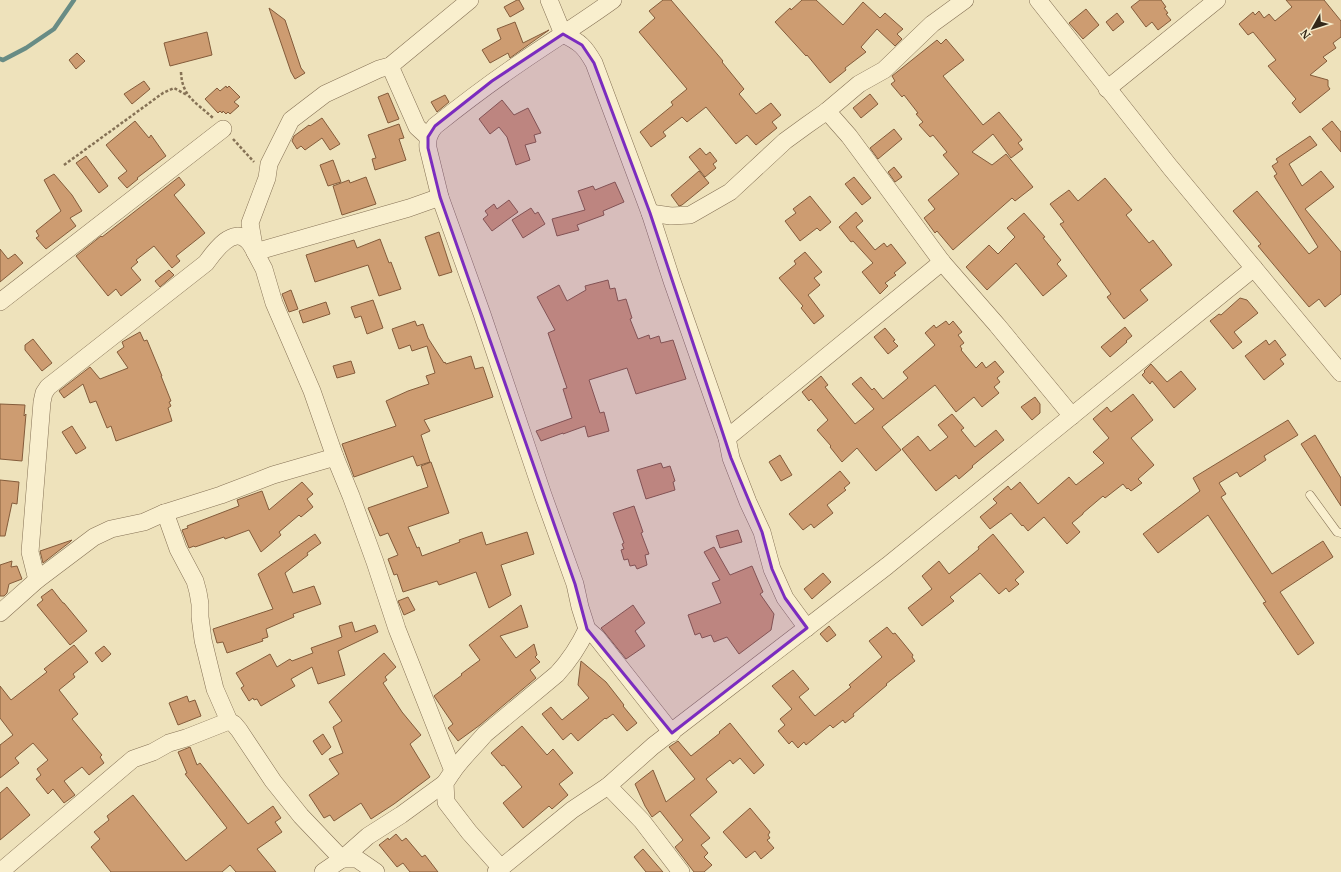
<svg xmlns="http://www.w3.org/2000/svg" width="1341" height="872" font-family="'PT Serif',serif">
	<style>
		.lines { fill: none; stroke-linecap: round; stroke-linejoin: round }
		.stream { stroke: #688c85; stroke-width: 4.5 }
		.building { fill: #cd9c71; stroke: #845c3b }
		.lane-casing { stroke: #857155; stroke-width: 9 }
		.street-casing { stroke: #857155; stroke-width: 18 }
		.path { stroke: #857155; stroke-width: 2.5; stroke-dasharray: 3 2; stroke-linecap: butt }
		.lane { stroke: #f9efce; stroke-width: 8 }
		.street { stroke: #f9efce; stroke-width: 17 }
		.marked { fill: #7b2cbf; fill-opacity: 0.2; stroke: #7b2cbf; stroke-width: 3; stroke-linejoin: round }
	</style>
	<rect width="100%" height="100%" fill="#eee2bb"/>
	<g class="lines">
		<path class="stream" d="M0 59 3 60 26 48 54 29 74 0"/>
	</g>
	<g class="building">
		<path d="M517 0H519L524 9 510 17 504 7Z"/>
		<path d="M663 0H671L723 61 722 62 744 89 739 94 756 114 771 103 781 115 772 122 777 128 756 145 747 135 736 144 706 107 687 122 682 117 663 132 666 136 651 147 640 132 673 105 671 102 687 89 639 32 655 18 649 11Z"/>
		<path d="M802 0H816L843 25 863 2 880 18 885 13 903 29 897 34 902 39 895 46 877 29 861 47 866 52 845 68 846 70 830 83 807 55 806 56 775 22 790 8 791 10Z"/>
		<path d="M1140 0H1161L1166 7 1164 8 1168 13 1166 14 1171 20 1158 30 1152 22 1146 27 1131 7Z"/>
		<path d="M1286 0H1324L1341 21V37L1333 43 1336 48 1323 57 1327 61 1310 75 1328 80V86L1330 89 1300 113 1292 103 1296 99 1268 66 1276 60 1253 32 1248 35 1239 24 1253 12 1255 15 1259 11 1264 18 1269 14 1275 21 1292 7Z"/>
		<path d="M269 8 285 20 301 68 305 73 295 79 291 72Z"/>
		<path d="M1086 9 1099 25 1083 39 1069 23Z"/>
		<path d="M1117 13 1124 22 1113 31 1106 22Z"/>
		<path d="M515 22 523 43 549 30 510 58 508 53 490 63 482 50 501 39 497 29Z"/>
		<path d="M207 32 212 55 170 66 164 43Z"/>
		<path d="M946 39 964 60 943 76 983 125 999 112 1022 140 1018 143 1023 149 1011 158 993 134 972 152 992 165 1006 154 1033 187 1015 201 1012 198 953 250 937 231 935 233 924 218 935 209 928 200 959 174 943 155 947 152 933 135 930 137 919 125 923 122 916 114 918 113 904 95 902 97 891 84 895 81 892 76 937 40 941 44Z"/>
		<path d="M77 53 85 61 76 69 69 60Z"/>
		<path d="M144 81 150 89 132 104 124 94Z"/>
		<path d="M226 86 227 88 229 86 240 97 234 102 239 106 230 114 228 112 226 114 223 111 222 113 220 111 218 113 205 99 217 88 220 91Z"/>
		<path d="M388 93 399 119 388 123 378 97Z"/>
		<path d="M870 94 878 104 861 118 853 108Z"/>
		<path d="M445 95 449 102 437 112 431 102Z"/>
		<path d="M502 100 514 115 528 108 541 133 534 135 536 142 525 145 530 160 516 165 507 137 499 127 490 134 479 119Z"/>
		<path d="M322 118 340 144 330 150 322 138 305 150 301 146 297 149 292 141 294 136 309 125 310 126Z"/>
		<path d="M135 121 149 138 151 135 166 156 137 178 138 179 127 188 118 178 127 171 106 145Z"/>
		<path d="M1332 121 1341 132V152L1322 129Z"/>
		<path d="M399 124 404 138 399 139 406 160 375 170 372 159 376 158 368 135Z"/>
		<path d="M894 129 902 139 878 159 870 148Z"/>
		<path d="M1310 136 1317 145 1289 164 1302 186 1321 171 1334 187 1305 209 1341 252V294L1325 307 1319 299 1309 307 1258 246 1261 244 1233 211 1257 191 1309 254 1318 247 1274 176 1277 174 1272 166 1278 162 1276 159Z"/>
		<path d="M700 148 706 155 710 152 717 161 713 164 716 168 705 177 689 157Z"/>
		<path d="M86 156 108 186 99 193 76 163Z"/>
		<path d="M333 160 341 182 328 186 320 165Z"/>
		<path d="M894 167 902 177 895 182 888 172Z"/>
		<path d="M699 171 709 183 682 205 679 206 671 195Z"/>
		<path d="M54 174 72 195 82 211 70 218 76 226 46 249 36 238 39 236 36 231 61 211 44 180Z"/>
		<path d="M179 177 185 185 174 195 205 233 176 256 180 261 172 268 154 246 136 260 138 262 131 268 141 280 121 296 116 289 108 296 76 256 101 236 102 237Z"/>
		<path d="M366 177 376 204 342 215 333 186 349 180 350 183Z"/>
		<path d="M854 177 871 198 862 205 845 184Z"/>
		<path d="M1105 178 1132 210 1126 215 1149 243 1153 240 1172 265 1140 290 1148 300 1124 319 1107 297 1111 294 1060 224 1064 222 1050 204 1069 190 1078 201Z"/>
		<path d="M615 182 624 202 603 211 604 215 577 225 579 230 557 236 552 219 585 210 578 191 593 186 595 190Z"/>
		<path d="M810 196 831 222 820 231 817 228 800 241 785 221 796 213 793 209Z"/>
		<path d="M509 200 518 212 492 231 483 219 488 215 485 211 494 204 497 209Z"/>
		<path d="M531 208 535 214 538 212 545 224 523 238 512 220Z"/>
		<path d="M856 212 863 221 856 227 875 250 884 243 887 247 891 244 906 263 894 273 896 275 885 283 888 286 880 294 862 272 873 263 853 241 851 242 839 227Z"/>
		<path d="M1024 213 1045 237 1043 238 1061 260 1057 264 1067 276 1043 296 1016 263 987 290 966 267 989 245 998 254 1015 237 1007 228Z"/>
		<path d="M439 232 452 272 439 276 425 237Z"/>
		<path d="M380 239 389 263 391 262 401 289 379 296 368 265 315 282 306 255 354 240 357 248Z"/>
		<path d="M0 249 8 259 15 254 23 263 0 282Z"/>
		<path d="M805 252 822 272 814 278 820 285 808 295 824 316 814 324 801 308 803 306 779 278 796 264 794 261Z"/>
		<path d="M169 270 174 275 160 287 155 281Z"/>
		<path d="M608 280 610 289 615 288 618 301 626 299 632 318 630 319 638 339 649 335 650 339 659 336 661 343 673 340 686 379 636 394 627 368 589 380 600 413 604 412 609 431 588 437 585 426 563 434V433L541 441 536 431 572 418 563 389 567 388 548 333 555 330 537 297 559 285 567 301 586 290 585 286Z"/>
		<path d="M291 290 298 309 289 312 282 294Z"/>
		<path d="M1240 298 1247 300 1258 313 1234 332 1242 342 1233 349 1210 321 1219 314 1221 315Z"/>
		<path d="M373 300 383 328 367 334 361 316 355 318 351 307Z"/>
		<path d="M326 302 330 314 303 323 299 311Z"/>
		<path d="M415 321 417 326 423 324 428 338 444 363 445 362 446 364 471 356 475 369 483 367 493 397 424 420 430 431 421 435 430 462 417 466 413 456 354 477 342 444 396 426 386 401 408 391 429 384 426 376 435 373 427 346 412 351 410 345 399 349 392 329Z"/>
		<path d="M946 321 949 325 953 321 962 332 958 335 964 343 960 346 962 349 961 350 976 368 982 362 986 368 995 361 1004 372 997 378 1000 382 994 387 999 393 982 407 974 397 956 412 935 385 882 427 901 450 876 471 857 448 842 462 830 447 831 446 817 430 828 420 811 399 809 401 802 392 821 376 828 385 825 387 855 424 874 409 852 384 861 377 872 390 874 388 883 399 908 378 903 372 935 345 925 333 934 325 936 328Z"/>
		<path d="M1125 327 1132 336 1126 341 1127 342 1110 357 1101 347Z"/>
		<path d="M885 328 895 340 893 341 898 346 888 354 874 337Z"/>
		<path d="M140 332 144 341 147 340 162 376H161L171 401 169 402 171 406 168 408 172 421 116 441 111 426 107 428 96 401 90 403 83 384 64 398 59 391 90 367 100 379 128 368 117 352 124 347 122 342Z"/>
		<path d="M33 339 52 363 42 371 25 350V345Z"/>
		<path d="M1266 340 1269 345 1275 340 1286 355 1280 359 1284 364 1264 380 1245 356Z"/>
		<path d="M351 361 355 373 337 378 333 366Z"/>
		<path d="M1151 364 1167 382 1181 371 1196 389 1174 408 1152 381 1150 384 1142 375 1145 372 1144 371Z"/>
		<path d="M1133 394 1153 420 1131 438 1154 465 1138 479 1142 483 1131 491 1128 488 1127 489 1123 484 1105 498 1103 496 1083 513V514L1072 523 1080 532 1067 544 1044 517 1028 531 1023 525 1022 526 1011 513 990 529 980 517 997 503 993 499 1008 486 1011 490 1020 482 1038 504 1069 477 1076 485 1104 463 1093 452 1109 438 1093 419 1107 407 1111 412Z"/>
		<path d="M1035 397 1040 404V413L1032 420 1021 407Z"/>
		<path d="M0 404 25 405 24 416 26 414 22 461 0 459Z"/>
		<path d="M952 414 964 428 961 430 975 447 996 430 1004 440 972 466 973 467 959 479 956 475 936 491 902 449 918 436 930 451 948 437 938 425Z"/>
		<path d="M1288 420 1298 435 1264 456 1266 460 1240 477 1237 472 1219 483 1226 494 1221 497 1272 574 1323 541 1333 557 1280 592 1314 643 1298 655 1263 603 1266 602 1208 515 1158 553 1143 534 1200 491 1193 478Z"/>
		<path d="M72 426 86 448 76 454 62 432Z"/>
		<path d="M1315 435 1341 478V506L1301 444Z"/>
		<path d="M780 455 792 475 781 481 769 462Z"/>
		<path d="M431 462 449 513 408 527 417 548 419 547 422 556 460 542 459 540 482 532 486 545 527 532 534 554 501 565 511 595 489 608 476 572 439 585 437 581 403 592 397 574 394 575 388 559 398 555 388 533 380 536 368 508 428 487 421 466Z"/>
		<path d="M661 463 663 468 670 466 675 481 673 482 675 490 646 499 637 470Z"/>
		<path d="M840 471 850 483 844 488 846 490 827 505 833 513 814 528 811 524 803 530 789 514Z"/>
		<path d="M0 480 19 482 17 504 12 503 5 536H0Z"/>
		<path d="M302 482 313 494 307 499 313 507 301 517 299 515 279 532 281 535 261 552 249 530 225 539 224 537 195 547 194 546 189 548 182 530 188 528 187 526 239 506 237 500 262 491 269 510Z"/>
		<path d="M634 506 643 532 641 533 649 554 645 555 647 565 637 569 635 565 630 566 628 559 624 560 621 550 624 549 622 544 624 543 613 513Z"/>
		<path d="M738 530 742 542 720 548 716 536Z"/>
		<path d="M315 534 321 543 307 553 308 555 285 573 293 593 314 586 321 604 293 614 294 617 266 629 268 637 262 639 263 641 227 653 223 642 217 643 213 629 273 609 258 574Z"/>
		<path d="M993 534 1024 572 1015 580 1019 584 1009 592 1006 588 999 594 980 573 950 597 954 601 922 626 908 608 932 589 922 576 939 561 949 574 979 549 978 547Z"/>
		<path d="M72 540 70 542 43 563 40 551Z"/>
		<path d="M714 547 730 575 752 566 763 592 760 594 774 614 771 630 739 654 727 637 714 642 711 635 702 638 700 633 695 635 688 615 721 603 712 583 720 580 704 552Z"/>
		<path d="M12 561 11 567 17 566 22 579 9 584 7 593 4 596H0V565Z"/>
		<path d="M823 573 831 582 812 599 804 589Z"/>
		<path d="M52 589 63 603H64L87 631 70 645 37 605 43 600 41 597Z"/>
		<path d="M408 597 415 610 404 615 398 601Z"/>
		<path d="M521 605 528 627 500 636 516 658 534 644 537 655 535 657 540 662 530 670 536 678 480 725 458 741 448 728 453 724 434 696 462 675 461 674 480 660 469 645Z"/>
		<path d="M633 605 645 623 635 631 645 646 626 659 601 628Z"/>
		<path d="M352 622 355 632 375 625 378 632 338 651 345 675 318 684 312 667 291 679 295 686 261 706 257 699 254 700 253 698 249 701 241 688 244 686 236 673 270 654 277 667 290 659 292 661 313 653 311 648 342 637 339 626Z"/>
		<path d="M829 626 836 635 827 642 820 634Z"/>
		<path d="M887 627 893 634 895 633 913 655 912 657 915 661 886 684 887 685 853 714 854 716 845 723 843 720 833 728 830 725 806 745 804 742 798 748 792 741 789 744 778 731 785 725 780 719 792 709 772 686 793 670 809 689 799 697 815 716 851 687 849 685 882 657 869 641Z"/>
		<path d="M74 645 88 662 73 674 75 677 59 690 78 714 72 719 102 755 100 757 104 763 89 775 82 767 64 781 75 795 64 803 53 789 48 794 36 779 41 775 37 769 48 760 33 743 15 758 19 763 0 778V745L13 735 0 718V686L11 700 47 672 44 669Z"/>
		<path d="M104 646 111 654 102 662 95 653Z"/>
		<path d="M384 653 396 667 385 677 387 680 383 683 402 712 421 735 410 744 430 777 394 804 371 819 361 803 334 821 330 815 324 818 309 795 339 774 329 759 343 753 333 727 342 721 329 702Z"/>
		<path d="M581 661 606 682 624 705 623 706 637 723 627 731 613 714 606 719 605 718 578 741 571 733 563 740 542 714 551 707 562 720 589 698 578 685Z"/>
		<path d="M187 696 189 702 195 700 201 716 178 725 169 703Z"/>
		<path d="M730 723 764 765 754 774 740 758 733 764 730 760 706 779 717 792 690 815 710 838 701 845 708 853 704 857 712 865 704 872H694L675 847 683 840 660 811 652 817 645 806 635 784 653 770 666 802 695 779 669 747 678 741 691 756 720 733 719 732Z"/>
		<path d="M522 726 547 755 553 749 573 773 559 784 568 795 552 809 549 806 523 828 503 803 522 787 504 765 502 766 491 753Z"/>
		<path d="M323 734 331 747 322 755 313 741Z"/>
		<path d="M190 747 197 765 200 763 248 824 273 806 281 818 275 822 282 832 257 849 276 872H236L230 865 222 872H111L91 847 100 839 94 832 109 820 107 816 133 795 186 861 227 828 185 774 187 773 178 752Z"/>
		<path d="M7 787 30 815 0 840V793Z"/>
		<path d="M750 808 770 832 768 835 770 838 767 840 774 848 761 859 755 851 746 858 723 832Z"/>
		<path d="M396 834 402 841 406 838 422 857 425 855 438 872H410L403 863 397 867 379 845 388 838 389 840Z"/>
		<path d="M643 849 663 872H646L634 857Z"/>
	</g>
	<g class="lines">
		<g class="lane-casing">
			<path id="lane" d="M1310 495 1337 532 1341 533"/>
		</g>
		<g class="street-casing">
			<g id="street">
				<path d="M470 0 390 66 379 69 325 94 291 120 269 164 267 178 250 223 255 252 264 269 274 303 312 391 335 457 351 496 375 562 397 629 453 771 445 783 446 802 469 832 501 868"/>
				<path d="M549 0 563 34C580 42 585 47 594 63L650 213 672 281 727 438 731 458 748 502 762 532 772 569 785 598 807 628"/>
				<path d="M613 0C580 24 545 45 511 69 485 87 460 106 435 126 429 133 427 139 428 148L440 197 482 314 543 495 575 584 580 607 587 629 597 638 672 733"/>
				<path d="M1038 0 1170 167 1341 373"/>
				<path d="M390 66 417 127 428 137"/>
				<path d="M1107 89 1217 0"/>
				<path d="M827 111 849 136 889 190 942 262 997 325 1072 416"/>
				<path d="M650 213 671 216 690 215 730 192 785 141 807 125 827 111 859 84 884 70 932 24 965 0"/>
				<path d="M0 302 223 129"/>
				<path d="M727 438 942 262"/>
				<path d="M164 513 167 518 178 549 195 581 198 592 200 604V617L203 640 215 689 229 721 234 724 239 730 273 781 301 816 342 859H357L376 872"/>
				<path d="M37 580 30 552 42 402 44 393 48 387 206 263C214 252 233 225 248 241 251 244 253 248 255 252L409 208 440 197"/>
				<path d="M0 613 37 580 94 537 111 529 144 522 164 513 221 495 273 475 335 457"/>
				<path d="M453 771C463 757 475 746 485 734L557 674C570 660 579 646 587 629"/>
				<path d="M608 786 642 821 681 872"/>
				<path d="M0 872 133 759 153 752 169 743 186 738 229 721"/>
				<path d="M323 872 342 859 368 836 401 815 445 783"/>
				<path d="M496 872 572 810 608 786 653 746 887 566 1254 268"/>
			</g>
		</g>
		<g class="path">
			<path d="M181 72C182 97 196 102 213 118"/>
			<path d="M233 139 254 162"/>
			<path d="M64 165 163 93 174 88 187 95"/>
		</g>
		<use href="#lane" class="lane"/>
		<use href="#street" class="street"/>
	</g>
	<path class="marked" d="M563 34 582 45 594 63 650 213 731 458 762 532 772 569 785 598 807 628 672 733 587 629 575 584 440 197 428 148V137L435 126 492 81Z"/>
	<g transform="translate(1313 28) rotate(231)" stroke="#f5ebcb" stroke-width="3" paint-order="stroke">
	<path d="M0-3L7 15L0 10L-7 15Z" fill="#34281a"/>
	<text y="-6" font-size="11" font-weight="bold" text-anchor="middle" fill="#34281a">N</text>
	</g>
</svg>
